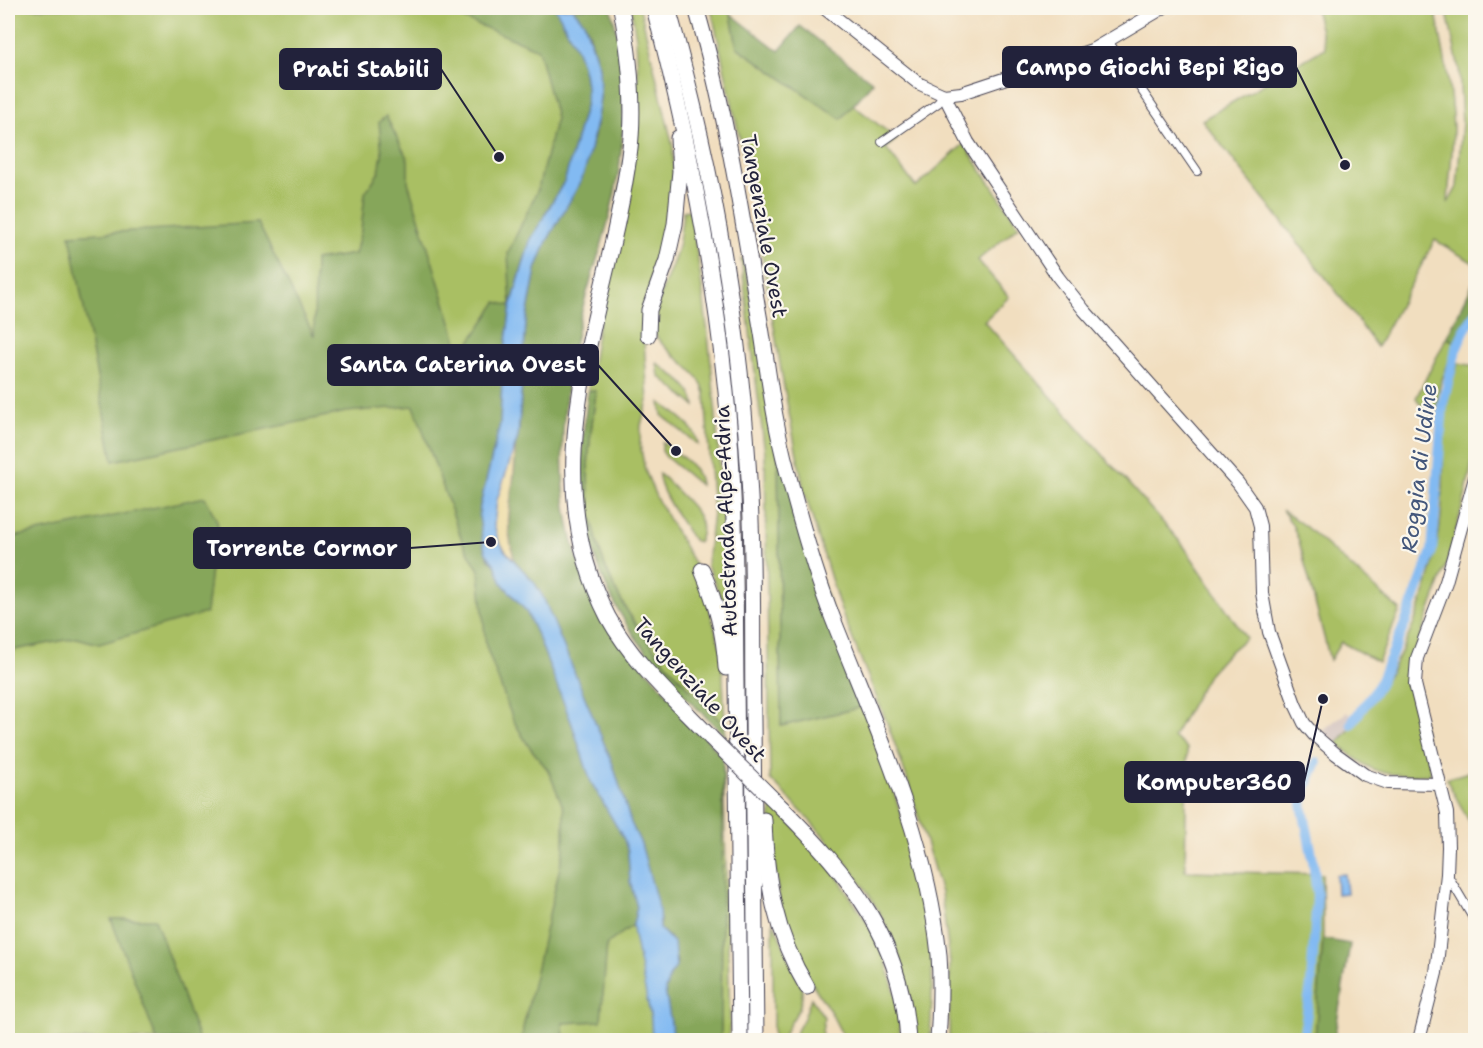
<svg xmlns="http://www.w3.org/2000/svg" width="1483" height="1048" font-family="'Shantell Sans',sans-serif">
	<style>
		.industrial { fill: #d0c0bc }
		.green { fill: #a9bf64; stroke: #667050; stroke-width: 1.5 }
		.forest { fill: #86a65a; stroke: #54644a; stroke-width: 1.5 }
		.sand { fill: #eeda9e; stroke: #887e6c; stroke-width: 1.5 }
		.water { fill: #82baf2; stroke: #526e96; stroke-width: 1.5 }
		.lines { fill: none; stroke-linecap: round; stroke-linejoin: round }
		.canal { stroke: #82baf2; stroke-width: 10 }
		.street-casing { stroke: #413e4f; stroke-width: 10 }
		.secondary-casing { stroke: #413e4f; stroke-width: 14 }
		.highway-casing { stroke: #413e4f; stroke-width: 17 }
		.street { stroke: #fff; stroke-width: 8 }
		.secondary { stroke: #fff; stroke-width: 12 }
		.highway { stroke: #fff; stroke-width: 15 }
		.highway-bridge-casing { stroke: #413e4f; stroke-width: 17; stroke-linecap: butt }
		.highway-bridge { stroke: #fff; stroke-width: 15 }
		.labels { text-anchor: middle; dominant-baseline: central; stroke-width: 4.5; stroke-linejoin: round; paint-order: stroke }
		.street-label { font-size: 21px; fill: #22223b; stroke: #fbf7ec }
		.water-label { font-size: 22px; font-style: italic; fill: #44577b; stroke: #fbf7ec }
		.leader { fill: none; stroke: #22223b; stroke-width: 2 }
		.callout-dot { fill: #22223b; stroke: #fbf7ec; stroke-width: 2 }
		.callout { fill: #22223b; stroke: #22223b; stroke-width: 2 }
		.callout-label { font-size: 22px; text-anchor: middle; font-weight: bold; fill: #fff }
	</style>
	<rect width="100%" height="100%" fill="#fbf7ec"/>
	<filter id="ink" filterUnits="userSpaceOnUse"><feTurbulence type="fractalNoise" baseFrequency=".0167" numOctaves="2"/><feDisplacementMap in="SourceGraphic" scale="12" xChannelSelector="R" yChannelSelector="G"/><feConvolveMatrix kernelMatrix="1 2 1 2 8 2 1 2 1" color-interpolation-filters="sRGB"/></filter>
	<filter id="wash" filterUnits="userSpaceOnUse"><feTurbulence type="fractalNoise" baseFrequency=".008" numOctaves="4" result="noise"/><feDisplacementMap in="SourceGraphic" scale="24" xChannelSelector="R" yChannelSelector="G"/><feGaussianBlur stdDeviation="1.35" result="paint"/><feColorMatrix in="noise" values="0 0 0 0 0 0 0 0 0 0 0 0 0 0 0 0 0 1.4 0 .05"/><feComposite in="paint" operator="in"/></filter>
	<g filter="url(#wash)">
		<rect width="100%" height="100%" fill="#f1debf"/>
		<path class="industrial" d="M1347 712 1357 723 1337 743 1322 730Z"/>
		<g class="green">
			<path d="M8 8H603L613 46 561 382 555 502 715 1040H10L8 1032Z"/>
			<path d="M631 8H640L673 147V213L643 325 648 401 641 425 640 444 645 470 656 497 699 572 722 653 725 726C651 649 589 588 588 473 588 447 593 418 596 392L588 390 638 75 636 38Z"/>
			<path d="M711 8H723L731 14 737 47 841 119 853 105 897 139 886 148 916 187 964 144 1019 226 978 260 1009 297 984 321 1183 545 1246 638 1227 654 1208 675 1173 737 1187 748 1185 871 1322 874 1323 939 1315 1040H949L950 963 941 893 907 778 889 728 840 608 804 491 783 382 752 194Z"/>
			<path d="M1315 8H1435C1443 47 1451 88 1453 128 1453 154 1449 179 1448 203L1457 187 1462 122 1459 69 1446 8H1475V264L1435 240 1377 347 1336 291 1202 120 1325 48Z"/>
			<path d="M690 210C713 342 723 474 725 607L707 565 713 512 705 393C698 368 673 359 658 339 644 317 673 271 678 247 680 235 682 223 683 211Z"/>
			<path d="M741 259H744L778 449 781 726 863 707C893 787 923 868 931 953 934 982 931 1012 930 1040H915C910 924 847 858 770 779L765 454Z"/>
			<path d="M1447 337 1456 343 1440 385 1433 422 1416 398Z"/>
			<path d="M657 363C672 375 694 386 695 406L659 376Z"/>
			<path d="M1458 363 1475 366V449L1465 497 1447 563 1412 660 1431 775C1384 775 1374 777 1337 743 1391 689 1425 613 1438 538 1441 522 1442 505 1443 488 1444 469 1442 449 1444 429 1445 407 1451 383 1458 363Z"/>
			<path d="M660 402C675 414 696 425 698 445L662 415Z"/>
			<path d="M662 442C677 454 699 465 700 485L666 457 662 451Z"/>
			<path d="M659 474C665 478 670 484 676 490 690 504 710 521 698 542L693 540C684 525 657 489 659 474Z"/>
			<path d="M1282 510 1306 527 1400 610 1378 662 1341 642 1330 660 1299 541 1292 524Z"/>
			<path d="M723 758 730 1022 728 1040H721Z"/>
			<path d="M1475 770H1476L1475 832 1446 779Z"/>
			<path d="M771 804 824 856 881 944 897 1000 901 1040H845L830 1011 800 965 779 900 771 834Z"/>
			<path d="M773 921 802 989C804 1011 788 1021 782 1040H773Z"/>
			<path d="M811 998 824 1017 821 1040H792L804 1018Z"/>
		</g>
		<g class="forest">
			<path d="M437 8H553L557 11 582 59 587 93 586 103 565 180 546 212 524 260 511 307 503 362 500 424 480 506 483 543 489 559 496 566 502 583 526 611 539 639 572 724 591 782 624 839 628 852 630 881 637 907 633 925 607 944 601 1021 563 1023 564 1040H522L523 1028 564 849V809L548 770 528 745 513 720 486 646 479 570 463 543 414 406 346 412 113 461 70 235 258 223 314 336 315 260 355 254 361 231 365 193 379 172 382 154 379 122 386 116 408 160V182L461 355 497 302 511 306 508 253 538 189 556 118 538 49Z"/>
			<path d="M572 8H611C629 74 627 151 609 218 600 254 586 290 578 327 556 425 552 527 602 617 610 632 626 646 637 659 666 692 694 725 723 758L721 1040H674L665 990 667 983 677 962 670 938 660 929V920L641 844 631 823 613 765 543 597 534 582 514 560 509 533V515L515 465V448L519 430 526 322 536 269 547 241 580 183 594 137 600 97 599 67 589 32 584 22Z"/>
			<path d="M731 14 779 51 800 26 873 82 841 119 737 47Z"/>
			<path d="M1475 279V307L1456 343 1447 337Z"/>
			<path d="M588 390 596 391C593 418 588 446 588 473 589 588 651 649 725 726V735C647 662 589 597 582 485 580 453 585 421 588 390Z"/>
			<path d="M778 449 863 707 781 726Z"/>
			<path d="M205 497 217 521 223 554 211 568 206 613 99 644 77 638 8 651V538Z"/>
			<path d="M111 919H155L199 1040H157Z"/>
			<path d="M1323 939 1350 944 1334 1040 1315 1038Z"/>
		</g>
		<path class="sand" d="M515 448C516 470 511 491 509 513 507 529 511 545 514 560 507 552 498 544 495 533 488 510 507 470 515 448Z"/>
		<g class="water">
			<path d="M555 8H572L584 22 599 67 600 97 597 118 586 167 580 183 547 241 536 269 526 322 518 437 497 500 494 525 498 539 505 551 534 582 543 597 613 765 631 823 641 844 659 909 660 929 674 943 676 967 670 975 665 990 674 1040H652L651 1019 634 935 633 925 637 907 630 881 628 852 624 839 591 782 572 724 539 639 526 611 502 583 496 566 486 553 483 543 479 516 480 506 500 424 503 362 511 307 530 241 565 180 586 103C589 66 572 38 555 8Z"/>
			<path d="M1345 874 1347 893 1337 894 1336 875Z"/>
		</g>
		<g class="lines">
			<g class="canal">
				<path d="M1351 724 1379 685 1406 621 1432 551 1443 403 1456 350 1464 331 1476 313"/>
				<path d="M1303 1040 1311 985 1317 896 1313 860 1302 804 1307 785 1317 762"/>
			</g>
		</g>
	</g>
	<g filter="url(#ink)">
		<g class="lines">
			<g class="street-casing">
				<g id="street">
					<path d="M1108 41 1197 171"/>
					<path d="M882 142 938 103 944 95"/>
					<path d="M1447 874 1476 923"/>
				</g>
			</g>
			<g class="secondary-casing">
				<g id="secondary">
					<path d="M824 8 918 83 944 95 961 93 1092 50 1163 8"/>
					<path d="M944 95 968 142 1058 277 1084 310 1238 483 1255 507 1260 526 1262 593 1269 632 1295 704 1304 723 1314 735 1336 754 1365 775 1388 783 1440 784"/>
					<path d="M1419 1040 1436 973 1447 874 1448 847 1447 813 1415 684 1417 658 1446 582 1476 474"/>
				</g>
			</g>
			<g class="highway-casing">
				<g id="highway">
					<path d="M621 8C630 56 636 107 629 156 608 311 529 465 608 617 633 663 675 700 711 738"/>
					<path d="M654 8C687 133 713 263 726 392 736 488 735 584 736 680 737 800 738 920 740 1040"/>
					<path d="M668 8C713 167 742 331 750 497 754 571 752 647 753 721 753 828 755 934 756 1040"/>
					<path d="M696 8C727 113 743 224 762 333 769 379 775 426 787 470 800 520 814 570 833 619 876 728 927 836 939 955 941 983 940 1012 938 1040"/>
					<path d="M648 335 649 310 667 260 675 224 680 171 678 138"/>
					<path d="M702 570C716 603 724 632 726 668"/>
					<path d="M782 808C851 877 902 939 908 1040"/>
					<path d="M764 820C766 881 775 934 807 987"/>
				</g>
			</g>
			<use href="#street" class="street"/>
			<use href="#secondary" class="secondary"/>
			<use href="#highway" class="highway"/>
			<g class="highway-bridge-casing">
				<path id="highway-bridge" d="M711 738 782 808"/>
			</g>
			<use href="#highway-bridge" class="highway-bridge"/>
		</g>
	</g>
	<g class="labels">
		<g class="street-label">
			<text transform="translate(764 226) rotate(80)">Tangenziale Ovest</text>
			<text transform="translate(726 521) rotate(-92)">Autostrada Alpe-Adria</text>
			<text transform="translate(700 690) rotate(48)">Tangenziale Ovest</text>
		</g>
		<g class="water-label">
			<text transform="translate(1419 468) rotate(-83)">Roggia di Udine</text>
		</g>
	</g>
	<path class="leader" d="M1345 165L1296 67M499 157L441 69M676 451L598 365M491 542L410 548M1323 699L1304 782"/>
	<g class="callout-dot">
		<circle cx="1345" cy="165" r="6"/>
		<circle cx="499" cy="157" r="6"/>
		<circle cx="676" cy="451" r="6"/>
		<circle cx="491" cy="542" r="6"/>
		<circle cx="1323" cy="699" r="6"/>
	</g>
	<g class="callout">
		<rect x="1003" y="47" width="293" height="40" rx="6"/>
		<rect x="280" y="49" width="161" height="40" rx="6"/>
		<rect x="328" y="345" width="270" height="40" rx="6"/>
		<rect x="194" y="528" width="216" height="40" rx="6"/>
		<rect x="1125" y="762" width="179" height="40" rx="6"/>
	</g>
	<g class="callout-label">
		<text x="1150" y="75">Campo Giochi Bepi Rigo</text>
		<text x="361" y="77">Prati Stabili</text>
		<text x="463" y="372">Santa Caterina Ovest</text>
		<text x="302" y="556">Torrente Cormor</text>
		<text x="1214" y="790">Komputer360</text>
	</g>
	<rect width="1483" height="1048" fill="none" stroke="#fbf7ec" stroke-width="30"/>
</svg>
